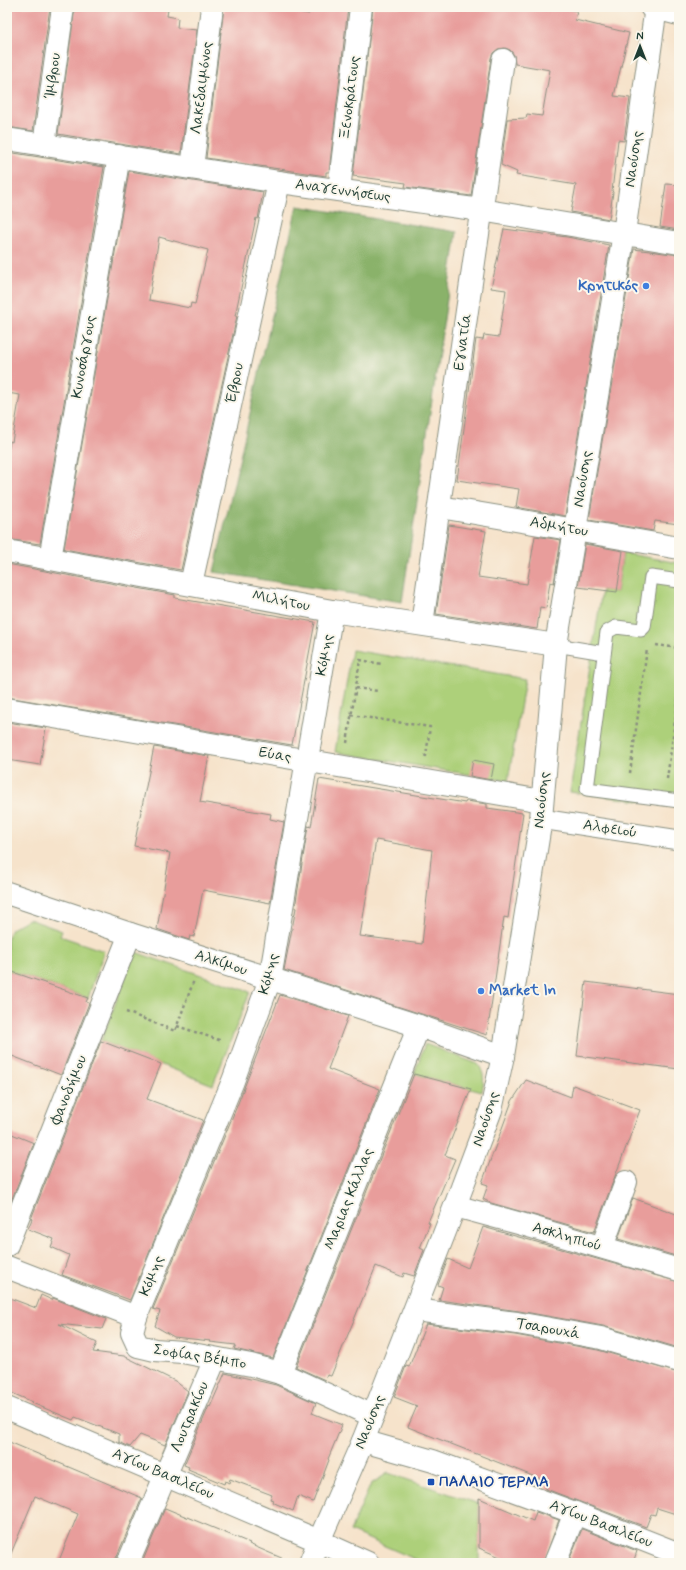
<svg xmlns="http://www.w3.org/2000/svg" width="686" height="1570" font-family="Mynerve,sans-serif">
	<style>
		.green { fill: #add07a; stroke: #668657 }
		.forest { fill: #8ab26a; stroke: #54784f }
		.building { fill: #e89d9b; fill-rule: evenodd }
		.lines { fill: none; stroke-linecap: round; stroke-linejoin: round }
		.service-casing { stroke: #8a9080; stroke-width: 15 }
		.pedestrian-casing { stroke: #8a9080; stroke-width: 21 }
		.minor-casing { stroke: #8a9080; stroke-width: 24 }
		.tertiary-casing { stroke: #8a9080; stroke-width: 24 }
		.path { stroke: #8a9080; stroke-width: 2.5; stroke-dasharray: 3 3; stroke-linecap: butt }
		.service { stroke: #fff; stroke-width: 13 }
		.pedestrian { stroke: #fff; stroke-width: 19 }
		.minor { stroke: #fff; stroke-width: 22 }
		.tertiary { stroke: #fff; stroke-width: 22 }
		.shop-dot { fill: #3f7fe0; stroke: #fbf7ec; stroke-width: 1.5 }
		.transit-dot { fill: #1a4fb4; stroke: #fbf7ec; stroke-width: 1.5 }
		.labels { text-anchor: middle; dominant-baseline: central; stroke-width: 4; stroke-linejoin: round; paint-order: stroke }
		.street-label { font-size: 15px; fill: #1f3d34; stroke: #fbf7ec }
		.shop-label { font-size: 15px; font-weight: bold; fill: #366cbe; stroke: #fbf7ec; text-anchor: end }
		.transit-label { font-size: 15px; font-weight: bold; fill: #164399; stroke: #fbf7ec; text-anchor: start }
	</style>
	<rect width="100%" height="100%" fill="#fbf7ec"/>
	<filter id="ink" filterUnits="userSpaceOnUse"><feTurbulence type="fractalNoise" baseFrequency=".025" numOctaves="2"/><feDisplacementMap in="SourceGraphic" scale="8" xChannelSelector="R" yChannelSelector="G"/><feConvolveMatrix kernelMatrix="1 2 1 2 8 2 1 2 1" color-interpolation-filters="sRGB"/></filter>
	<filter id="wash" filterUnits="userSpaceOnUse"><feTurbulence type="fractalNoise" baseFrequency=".012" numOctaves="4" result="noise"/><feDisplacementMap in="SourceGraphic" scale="16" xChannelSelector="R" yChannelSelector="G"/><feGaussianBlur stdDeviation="0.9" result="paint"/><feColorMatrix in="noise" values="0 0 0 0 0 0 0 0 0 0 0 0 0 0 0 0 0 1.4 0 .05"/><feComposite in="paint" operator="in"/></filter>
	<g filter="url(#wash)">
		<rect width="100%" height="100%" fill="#f6e3cb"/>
		<g class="green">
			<path d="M623 553 679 563V806L570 792 602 590 617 592Z"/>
			<path d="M352 650 525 679 508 781 335 752Z"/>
			<path d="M29 919 62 931 60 936 104 951 88 998 7 970V940L11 929Z"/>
			<path d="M135 952 250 992 213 1085 101 1041Z"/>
			<path d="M425 1044 478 1064C485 1074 484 1080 482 1092L414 1074Z"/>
			<path d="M388 1473 479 1504V1563H424L350 1531 371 1484Z"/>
		</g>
		<path class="forest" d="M297 206 457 232 402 602 214 572Z"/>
		<g id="blocks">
			<g class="building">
				<path d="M7 7H50L33 131 7 127Z"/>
				<path d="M75 7H143L168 10 167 16 178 18 177 28 197 30 181 154 58 134Z"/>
				<path d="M224 7H267L309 14V10L313 11 314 7H348L329 172H326V176L206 158Z"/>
				<path d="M373 7H557L577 11 575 20 629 33 614 96 630 98 624 141 618 140 612 191 613 192 609 219 571 212 576 185 516 175 517 172 501 165 507 119 526 118 527 114 542 116 550 70 515 64 514 55 510 50 505 48 498 49 493 53 491 58 471 196 405 187 406 183 353 176Z"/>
				<path d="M7 152 104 167 40 544 7 539V457L10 441 12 442 20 395 7 393Z"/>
				<path d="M129 171 263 192 258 219 256 218 235 316H237L181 570 64 549ZM159 237 208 250 195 304 191 303 190 308 149 300Z"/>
				<path d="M666 184 679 185V230L660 227Z"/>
				<path d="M504 229 567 237 609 245 565 516 516 507 519 489 457 480 476 339 483 340 484 335 499 337 506 290 491 288Z"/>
				<path d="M634 249 679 255V524L655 521 653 531 589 520Z"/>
				<path d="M449 525 486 531 478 577 527 584 535 536 561 540 554 583 550 582 546 608 540 607 537 629 436 614Z"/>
				<path d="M585 544 623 551 617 592 578 587Z"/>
				<path d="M7 564 175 595V598L315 622 292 745 7 697Z"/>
				<path d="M7 722 46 728 40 765 7 760Z"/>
				<path d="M154 747 209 756 200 802 271 814 270 819 284 822 270 903 203 890 194 937 190 936 189 940 157 929 170 853 134 846Z"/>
				<path d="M473 760 494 764 491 780 470 776Z"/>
				<path d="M319 779 465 803 466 801 487 804V808L523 813 508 918 504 917 487 1035 284 970 296 908H295L308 826 311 827ZM376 840 432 850 422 944 360 936Z"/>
				<path d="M7 970 88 998 86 1002 89 1003 61 1075 7 1054Z"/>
				<path d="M586 982 679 994V1069L577 1056Z"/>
				<path d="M280 995 348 1016 328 1069 380 1089 273 1358 234 1349 236 1345 210 1342 211 1341 174 1337 155 1326 160 1311 153 1309 237 1106Z"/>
				<path d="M101 1041 161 1064 147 1099 203 1120 130 1300 62 1275 69 1255 51 1247 54 1239 28 1229 32 1219H31Z"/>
				<path d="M414 1074 471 1089 445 1155 455 1159 428 1222 430 1223 420 1248 424 1250 414 1276 404 1273 403 1277 376 1266 331 1376 327 1375 325 1380 296 1367Z"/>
				<path d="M526 1080 571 1097 573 1085 640 1110 594 1232 491 1203 483 1199 488 1185 482 1183 512 1101Z"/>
				<path d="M7 1132 34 1143 8 1209H7Z"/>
				<path d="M633 1198 679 1215V1257L618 1239Z"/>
				<path d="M483 1227 679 1282V1348L603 1326 519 1311 439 1300 443 1287 438 1285 448 1259 468 1268Z"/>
				<path d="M41 1295 52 1300 53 1298 106 1319 102 1329 59 1324 97 1343 93 1352 124 1356 175 1381 188 1391 165 1445 140 1435 130 1447 119 1442V1434L75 1417 73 1420 32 1403 33 1402 7 1391V1297L36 1308Z"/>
				<path d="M426 1324 515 1335 598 1350 679 1373V1515L657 1508 655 1515 651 1514 646 1527 546 1489 548 1482 408 1427 417 1406 394 1397 406 1366 409 1367Z"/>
				<path d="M225 1373 276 1385 316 1403 312 1413 342 1425 328 1459 329 1460 313 1502 298 1496 293 1511 272 1502 273 1500 270 1499 272 1495 230 1479 229 1483 225 1481 224 1484 188 1469 189 1467 184 1465 209 1406 210 1407Z"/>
				<path d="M7 1441 142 1498 116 1558V1563H58L78 1514 35 1496 7 1563Z"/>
				<path d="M479 1498 533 1521 536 1512 559 1520 543 1563H514L479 1548Z"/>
				<path d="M165 1508 250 1543 249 1544 293 1563H142Z"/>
				<path d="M582 1529 637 1551 633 1563H568Z"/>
			</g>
		</g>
	</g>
	<g filter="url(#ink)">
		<use href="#blocks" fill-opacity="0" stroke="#8a9080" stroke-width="1"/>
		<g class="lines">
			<g class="service-casing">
				<g id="service">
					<path d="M679 581 651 577 644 627 641 630 616 627 607 632 587 789 679 801"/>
					<path d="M556 645 604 653"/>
				</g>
			</g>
			<g class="pedestrian-casing">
				<path id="pedestrian" d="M541 819 679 840"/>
			</g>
			<g class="minor-casing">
				<g id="minor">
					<path d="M651 7 679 14"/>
					<path d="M7 139 279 182 481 210 679 243"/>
					<path d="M44 145 63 7"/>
					<path d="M192 168 212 7"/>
					<path d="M339 190 361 7"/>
					<path d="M440 507 575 530"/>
					<path d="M7 551 332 611 556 645"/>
					<path d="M50 559 119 156"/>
					<path d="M191 584 279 182"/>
					<path d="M422 624 503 60"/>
					<path d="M7 709 542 801"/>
					<path d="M7 893 130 934 419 1026 503 1056"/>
					<path d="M455 1206 518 1223 679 1270"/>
					<path d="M7 1245 130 934"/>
					<path d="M602 1247 626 1182"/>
					<path d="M7 1267 136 1317 132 1333 138 1346 155 1350 182 1352 251 1365 280 1373 373 1416"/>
					<path d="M415 1310 517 1323 601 1338 679 1361"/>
					<path d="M136 1317 233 1081 270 979 332 611"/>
					<path d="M280 1373 419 1026"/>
					<path d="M128 1563 215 1359"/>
					<path d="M310 1563 319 1541 368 1563"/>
					<path d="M555 1563 575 1513"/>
				</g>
			</g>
			<g class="tertiary-casing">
				<g id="tertiary">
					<path d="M575 530 679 548"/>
					<path d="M7 1408 319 1541 363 1441 455 1206 491 1110 503 1056 541 819 556 645 624 233 656 7"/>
					<path d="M363 1441 433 1461 575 1513 679 1554"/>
				</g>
			</g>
			<g class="path">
				<path d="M656 645 679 648"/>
				<path d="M356 688 378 691"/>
				<path d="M351 715 430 727 426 756 424 755"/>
				<path d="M347 743 360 660 382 664"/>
				<path d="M630 773 647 649"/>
				<path d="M667 779 679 692"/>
				<path d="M126 1012 175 1031 194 980"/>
				<path d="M177 1026 222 1041"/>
			</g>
			<use href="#service" class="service"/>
			<use href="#pedestrian" class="pedestrian"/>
			<use href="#minor" class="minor"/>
			<use href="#tertiary" class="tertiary"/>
		</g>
	</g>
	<g class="shop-dot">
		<circle cx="646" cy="286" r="4"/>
		<circle cx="481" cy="991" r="4"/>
	</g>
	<rect class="transit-dot" x="427" y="1478" width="8" height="8" rx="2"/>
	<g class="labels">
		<g class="street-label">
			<text transform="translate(53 76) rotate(-82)">Ίμβρου</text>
			<text transform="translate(202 88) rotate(-83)">Λακεδαιμόνος</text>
			<text transform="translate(350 98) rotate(-83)">Ξενοκράτους</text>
			<text transform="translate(634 159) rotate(-82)">Ναούσης</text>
			<text transform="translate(343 191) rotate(8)">Αναγεννήσεως</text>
			<text transform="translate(463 342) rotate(-82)">Εγνατία</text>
			<text transform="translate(84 357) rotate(-80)">Κυνοσάργους</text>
			<text transform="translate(235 383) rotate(-78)">Έβρου</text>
			<text transform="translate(583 479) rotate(-81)">Ναούσης</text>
			<text transform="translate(559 527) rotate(10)">Αδμήτου</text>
			<text transform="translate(281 601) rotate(11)">Μιλήτου</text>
			<text transform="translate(325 655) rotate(-80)">Κόμης</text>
			<text transform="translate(275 755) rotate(10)">Εύας</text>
			<text transform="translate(542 800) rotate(-84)">Ναούσης</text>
			<text transform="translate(610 829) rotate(9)">Αλφειού</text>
			<text transform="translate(221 963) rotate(18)">Αλκίμου</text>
			<text transform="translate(269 974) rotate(-76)">Κόμης</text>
			<text transform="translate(69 1090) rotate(-68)">Φανοδήμου</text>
			<text transform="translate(486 1119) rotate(-72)">Ναούσης</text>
			<text transform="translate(349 1199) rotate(-68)">Μαριας Κάλλας</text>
			<text transform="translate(567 1237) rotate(16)">Ασκληπιού</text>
			<text transform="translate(152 1276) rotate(-68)">Κόμης</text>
			<text transform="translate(548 1329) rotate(10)">Τσαρουχά</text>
			<text transform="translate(200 1357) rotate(9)">Σοφίας Βέμπο</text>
			<text transform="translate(190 1417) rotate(-67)">Λουτρακίου</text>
			<text transform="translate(370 1422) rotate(-68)">Ναούσης</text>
			<text transform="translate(163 1474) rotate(23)">Αγίου Βασιλείου</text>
			<text transform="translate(601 1524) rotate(21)">Αγίου Βασιλείου</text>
		</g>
		<g class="shop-label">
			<text x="638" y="286">Κρητικός</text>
			<text x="489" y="991" text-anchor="start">Market In</text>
		</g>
		<g class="transit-label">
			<text x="439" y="1482">ΠΑΛΑΙΟ ΤΕΡΜΑ</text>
		</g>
	</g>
	<rect width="686" height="1570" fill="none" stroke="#fbf7ec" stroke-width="24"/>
	<g transform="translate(640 46)" stroke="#fbf7ec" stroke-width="3" paint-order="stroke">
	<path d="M0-3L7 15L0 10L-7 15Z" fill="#1f3d34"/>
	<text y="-6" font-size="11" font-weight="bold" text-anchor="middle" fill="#1f3d34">N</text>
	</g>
</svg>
